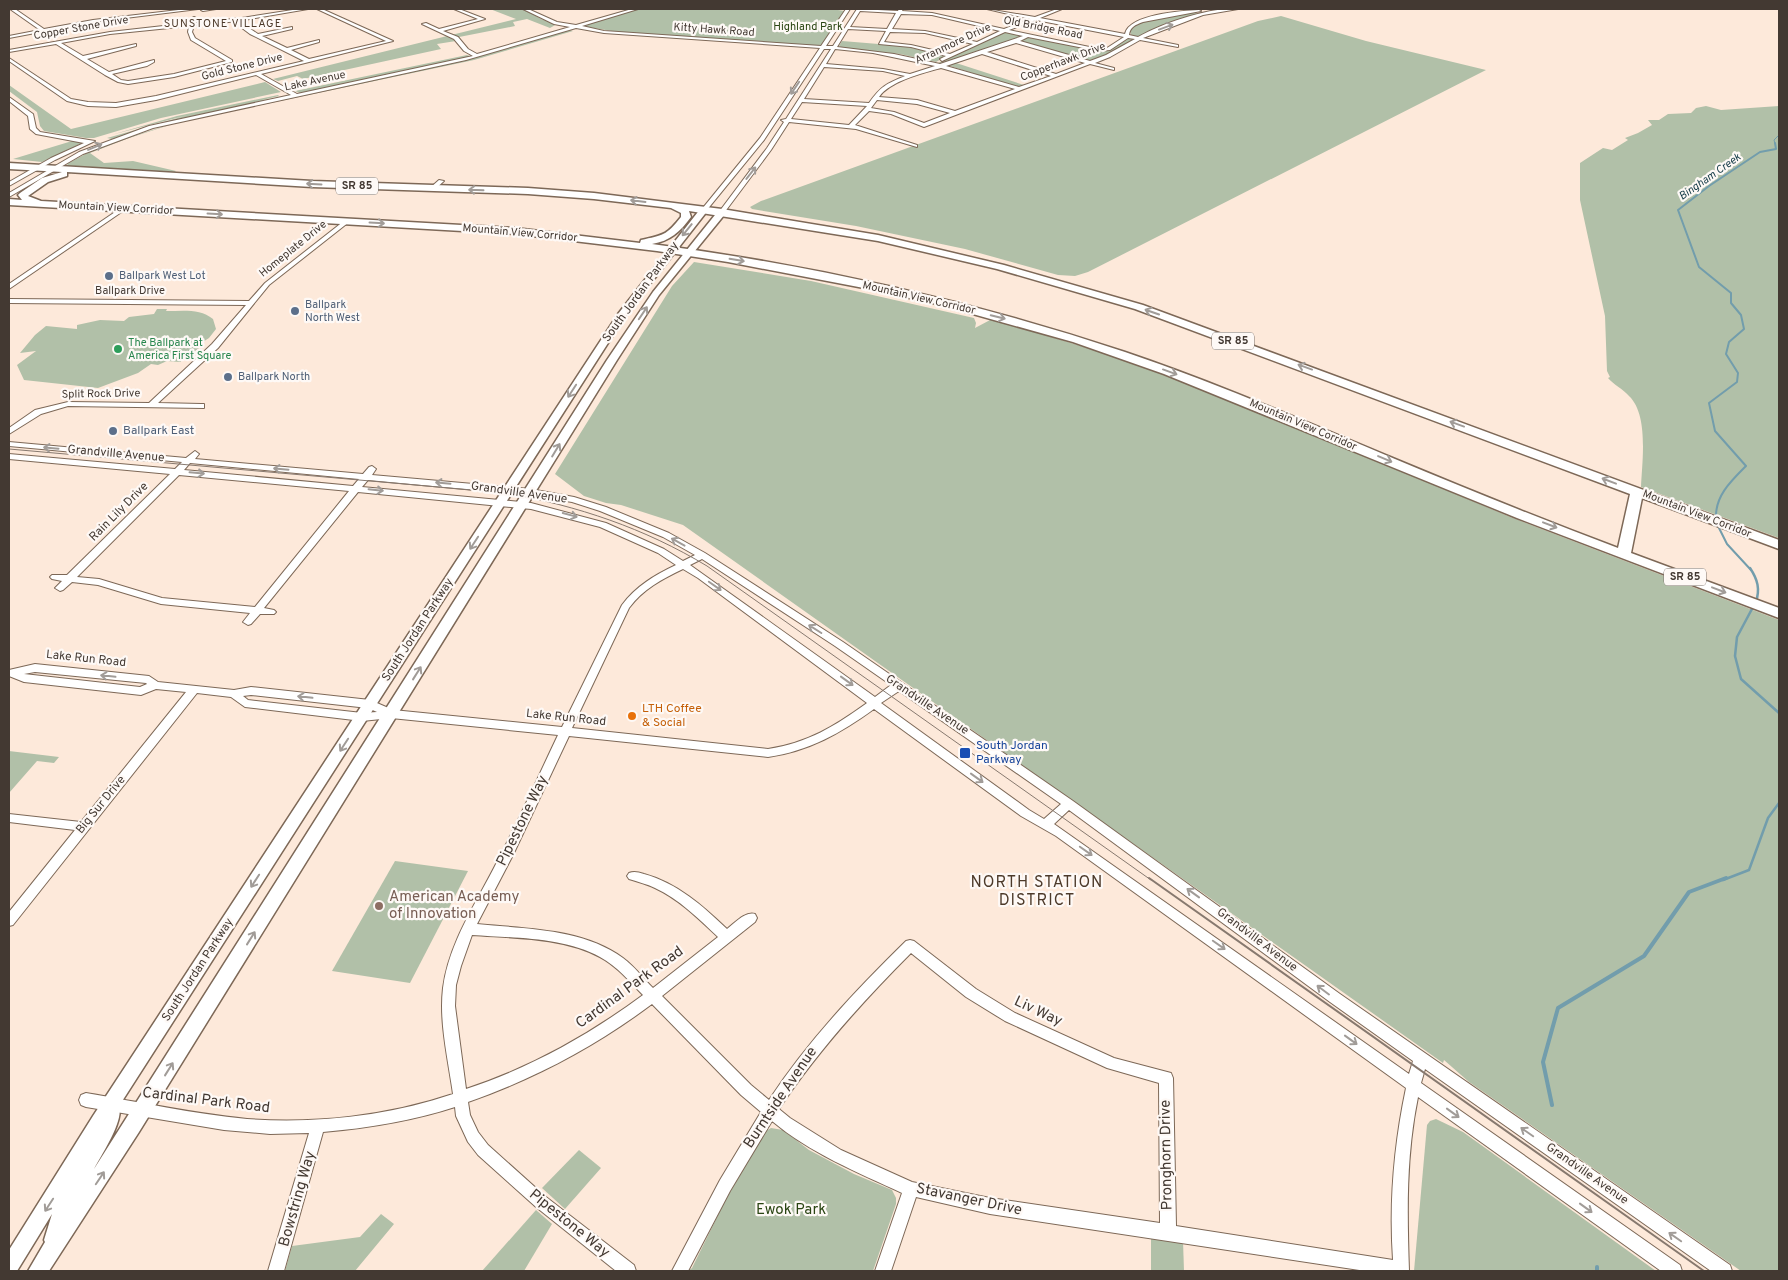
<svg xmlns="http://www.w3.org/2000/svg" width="1788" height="1280" font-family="Overpass,sans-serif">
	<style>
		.green { fill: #b1c0a8 }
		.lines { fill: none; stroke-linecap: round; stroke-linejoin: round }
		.stream-far3 { stroke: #729dac; stroke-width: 1 }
		.stream-far2 { stroke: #729dac; stroke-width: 2 }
		.stream-far1 { stroke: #729dac; stroke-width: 2.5 }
		.stream { stroke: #729dac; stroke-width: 4 }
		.minor-casing { stroke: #7d6857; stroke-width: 2 }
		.major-casing { stroke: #7d6857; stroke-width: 3 }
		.highway-casing { stroke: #7d6857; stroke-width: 3 }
		.minor { fill: #fff; fill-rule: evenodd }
		.major { fill: #fff; fill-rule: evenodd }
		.highway { fill: #fff; fill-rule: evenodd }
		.tram-far1 { stroke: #87796f; stroke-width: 1 }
		.tram { stroke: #87796f; stroke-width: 2 }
		.oneway { stroke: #a19c98 }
		.service-dot { fill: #5c6f8a; stroke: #fef9f6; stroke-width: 2 }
		.leisure-dot { fill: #2e9e5b; stroke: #fef9f6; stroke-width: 2 }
		.food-dot { fill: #e8710a; stroke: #fef9f6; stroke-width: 2 }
		.transit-dot { fill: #1a4fb4; stroke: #fef9f6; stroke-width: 2 }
		.education-dot { fill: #8d6e63; stroke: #fef9f6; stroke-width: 2 }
		.labels { text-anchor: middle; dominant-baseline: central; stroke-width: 4.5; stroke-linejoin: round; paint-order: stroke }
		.far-neighbourhood-label { font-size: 11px; letter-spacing: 1px; fill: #4d3a2a; stroke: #fef9f6 }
		.far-park-label { font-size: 11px; fill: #294412; stroke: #fef9f6 }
		.far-street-label { font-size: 11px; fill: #433932; stroke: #fef9f6 }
		.far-water-label { font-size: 11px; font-style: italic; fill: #103845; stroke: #fef9f6 }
		.shield { fill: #fef9f6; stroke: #7b736d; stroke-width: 1 }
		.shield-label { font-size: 11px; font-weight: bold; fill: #433932 }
		.far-service-label { font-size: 11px; fill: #4e5e75; stroke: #fef9f6; text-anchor: start }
		.far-leisure-label { font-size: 11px; fill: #27864d; stroke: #fef9f6; text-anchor: start }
		.street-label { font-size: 12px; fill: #433932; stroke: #fef9f6 }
		.service-label { font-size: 12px; fill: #4e5e75; stroke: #fef9f6; text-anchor: start }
		.food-label { font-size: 12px; fill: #c56008; stroke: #fef9f6; text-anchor: start }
		.transit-label { font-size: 12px; fill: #164399; stroke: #fef9f6; text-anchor: start }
		.near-street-label { font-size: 15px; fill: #433932; stroke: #fef9f6 }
		.near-education-label { font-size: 15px; fill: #785e54; stroke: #fef9f6; text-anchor: start }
		.near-park-label { font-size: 15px; fill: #294412; stroke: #fef9f6 }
		.near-neighbourhood-label { font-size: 16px; letter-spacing: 1px; fill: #4d3a2a; stroke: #fef9f6 }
	</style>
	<rect width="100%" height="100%" fill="#fde9da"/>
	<g class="green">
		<path d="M490 9H524L541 19 557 24 550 28 527 19 513 22 515 26 454 38 456 41 437 44 441 49 303 79 297 76 278 81 273 79 516 19Z"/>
		<path d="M639 9H831L845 11 822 44 819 46 623 33 582 26Z"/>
		<path d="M1193 12 1199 14 1139 37 1131 36 1130 30C1142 16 1176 13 1193 12Z"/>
		<path d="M1281 16 1366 41 1486 70 1088 272 1075 276 1058 275 965 249 856 226 752 209 750 207 761 201 1258 21Z"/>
		<path d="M570 30 573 31 474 60 176 123 129 138 90 153 104 163 133 161 176 171 172 174 70 167 67 164 89 152 117 141 175 123 467 60Z"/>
		<path d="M1007 32 1022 36 943 64 938 63 1002 33Z"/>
		<path d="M1025 37 1102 51 1109 49 1128 38 1134 40 1109 55 1090 61 1018 41Z"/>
		<path d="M842 41 903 46 947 56 936 62 900 54 842 48 839 46Z"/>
		<path d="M467 55 472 57 300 93 295 91Z"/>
		<path d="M953 62 1027 86 1019 88 947 65Z"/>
		<path d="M265 82 281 92 161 118 94 138H86L44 131 40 126 37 112 9 91V85L71 129Z"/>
		<path d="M278 95 279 96 262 100 272 99 168 122 112 139 107 138 188 115 111 135 177 116Z"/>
		<path d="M1706 106 1721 110 1779 106V538L1641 487C1642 462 1649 415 1629 396 1623 389 1614 385 1608 378L1610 377 1607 371 1605 316 1580 200V163L1603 148 1612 150 1628 140 1625 138 1638 133 1652 125 1648 120H1659L1668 114 1691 113 1696 108Z"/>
		<path d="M72 141 82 143 42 162 13 159Z"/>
		<path d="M694 262 811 281 974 318 976 323 975 328 992 319 1130 361 1235 401 1508 516 1779 620V1271H1741L1469 1082 1444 1060 1443 1063 683 525 621 505 606 503 584 496 555 474 672 286Z"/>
		<path d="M157 309H167L166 311C182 311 200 308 213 319L216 329 209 338 195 347 199 348 180 362 167 361 158 365 151 364 138 373 98 388 24 380 17 365 36 351 20 353 35 335 46 326 77 329V325L100 320 124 321 129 317 154 314Z"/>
		<path d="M9 751 59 757 54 763 37 761 9 793Z"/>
		<path d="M395 861 468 871 410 983 332 971Z"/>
		<path d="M1436 1119 1463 1132 1656 1271H1414L1427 1125 1430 1121Z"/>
		<path d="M771 1128 783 1130 809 1150 854 1174 892 1190 896 1198V1204L873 1271H688L692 1268 724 1203 764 1132Z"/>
		<path d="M579 1150 601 1168 565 1209 542 1188Z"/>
		<path d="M536 1210 552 1224 524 1271H482Z"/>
		<path d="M381 1214 394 1224 355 1271H285L292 1246 360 1237Z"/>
		<path d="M1151 1237 1183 1241 1184 1271H1151Z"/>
	</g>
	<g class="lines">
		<path class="stream-far3" d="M1775 144 1774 140 1779 135"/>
		<g class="stream-far2">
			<path d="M1716 518C1715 496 1731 481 1746 466L1715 431 1709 403 1737 382 1738 373 1726 354 1729 342 1744 329 1741 315 1731 303V293L1699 267 1678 210 1709 186 1760 152 1776 149 1775 143"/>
			<path d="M1717 524 1727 544 1751 570"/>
		</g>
		<g class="stream-far1">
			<path d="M1750 568C1758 580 1760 589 1756 602"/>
			<path d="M1753 607 1737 637 1735 656 1741 679 1779 713"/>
			<path d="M1723 880 1749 870 1768 818 1779 803"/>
		</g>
		<g class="stream">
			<path d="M1552 1105 1543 1062 1558 1008 1644 956 1689 892 1726 878"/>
			<path d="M1597 1267V1271"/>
		</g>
		<g class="minor-casing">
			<g id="minor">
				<path d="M10 9H15L44 29 93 20 187 9H198L93 22 9 38V36L40 30Z"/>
				<path d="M203 9H216L203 11 201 10Z"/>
				<path d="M299 9H308L244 20 246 26 258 34 292 27V29L262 36 287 48 319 40V42L291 50 309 59 386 41 317 9H322L393 41 261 74 297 94 473 56 464 51 454 39 422 24 426 23 439 29 478 19 454 9H459L485 19 443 31 458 37 468 49 477 54 570 27 554 24 523 9H528L557 22 576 25 632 9H638L582 26 604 31 821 46 846 9H850L826 46H833L857 9 898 11 899 9H903L902 11 932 13 1004 29 1030 19 987 9 1035 17 1057 9H1062L1040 18 1125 34C1129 14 1181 11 1199 10L1201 11 1143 22C1135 25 1130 27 1129 35L1138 37C1163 23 1210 7 1238 9L1203 15 1143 38 1178 45V47L1140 40 1110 57 1095 63 1114 68V70L1090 64 924 127 891 114 869 111 855 125 917 145V147L856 129 789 122 771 150 724 213 722 214 719 212 767 148 784 122 781 120 786 119 831 49H824L764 140 706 211 704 212 701 210 702 209 760 138 820 48 604 33 576 28 466 60 153 128 83 154 9 197V193L79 152 149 126 291 95 256 75 156 100 116 107 88 106 67 101 9 61V58L71 99 88 102 116 103 156 96 304 61 250 34 242 28 240 21 194 25 192 32 195 38 232 60V62L174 77 128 84 118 82 105 75 56 44 9 52V50L110 32 190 23 192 18 194 17 196 18 195 23 242 18ZM860 11 896 13 887 29 850 27ZM901 14 932 15 1000 31 977 42 925 31 892 29ZM1036 20 1124 37 1107 48 1099 49 1009 30ZM189 26 188 32 191 40 226 61 174 74 128 81 121 80 112 74 147 66 154 62V60L109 72 87 59 136 46V44L83 56 61 43 110 34ZM848 29 886 31 879 44 911 47 946 56 940 59 942 61 1005 32 1023 36 940 64 894 54 837 47ZM890 32 925 33 973 44 950 54 911 45 884 42ZM1028 37 1099 51 1110 50 1128 38 1135 39 1106 55 1090 61 1020 41ZM1016 43 1085 63 1056 74 987 52ZM835 49 873 53 935 66 910 74 883 69 826 64ZM982 54 1051 76 1019 87 946 66ZM824 67 883 71 905 76C886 84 881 86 869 103L804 99ZM941 68 1015 89 955 111 917 100 879 97C890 81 923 73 941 68ZM877 100 917 104 950 113 924 123 894 112 871 108ZM802 102 867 106 849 125 791 119Z"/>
				<path d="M9 97 33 114 36 128 40 132 95 141 55 160 9 186V182L51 158 84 143 36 134 30 129 28 116 9 101Z"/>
				<path d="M439 180 444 181 434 190H430V188Z"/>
				<path d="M121 208 126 209 9 289V284Z"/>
				<path d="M344 221 349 222 269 285 218 348 158 403 201 404H204V408L68 406 41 414 9 434V428L35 410 68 402 149 403 212 344 246 305 9 303V299L249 301 265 283Z"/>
				<path d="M9 442 186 458 195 451 199 454 195 459 363 474 369 467 372 466 376 469 372 475 530 489 574 497 606 507 669 533 705 553 843 642 1073 801 1340 994 1730 1265 1732 1271H1711L1425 1069 1421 1083 1680 1265 1682 1271H1661L1418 1097C1406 1156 1407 1211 1409 1271H1366L990 1214 916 1197 891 1271H875L902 1193C857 1172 810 1153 772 1121L730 1191 688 1271H672L720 1180 761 1112 741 1095 652 1004C596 1046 534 1079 468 1102L470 1115 478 1132 488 1145 546 1197 634 1265 636 1271H616L536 1207 478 1155 468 1142 456 1116 455 1107C412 1121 368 1128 323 1132L284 1271H268L309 1133 270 1134 224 1130 86 1107 81 1105 79 1100 81 1095 86 1093C140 1102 193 1114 247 1119 315 1124 388 1116 453 1094 448 1059 439 1022 443 988 449 942 477 902 497 862 519 820 538 777 558 735L391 718 362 721 245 707 231 697 197 693 13 925 9 926V912L75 830 9 822V814L81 822 186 692 156 689 141 695 24 682 9 676V670L35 664 149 676 158 682 234 690 251 687 370 700 393 710 562 727 622 605C636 586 655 575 676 565L658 553 600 527 531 509 358 492 264 608 274 610 276 612 274 614H260L251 624 248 625 243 622 250 613 161 604 98 585 72 582 63 590 60 591 55 588 62 581 52 579 50 577 52 575H67L170 474 9 459V454L175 469 182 462 9 446ZM190 463 359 479 353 486 184 470ZM179 475 349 491 255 607 162 598 99 579 77 577ZM368 480 530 495 572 502 600 511 663 537 695 555 683 561 664 549 606 523 531 503 362 487ZM702 559 835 646 891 685 875 697 690 565ZM683 569 698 578 867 703C835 726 808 743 768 749L572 728 629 608C643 589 662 579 683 569ZM35 672 146 683 147 684 140 687 24 674ZM899 691 1061 804 1044 819 1029 810 881 703ZM251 695 368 708 377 712 362 713 248 700 243 696ZM874 709 1021 816 1056 836 1406 1088C1394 1145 1389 1202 1393 1260L1176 1226 1173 1078 1171 1073 1114 1058 1015 1013 976 989 914 941 910 940 906 941C855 991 808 1041 769 1100L751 1085 662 996 755 922 757 918 755 914C745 911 735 923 727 929 703 906 677 883 644 874 638 872 634 871 629 873L627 876 629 879C638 882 647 884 655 888 679 899 699 919 718 937L653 988C643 978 634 966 623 958 582 928 525 929 477 924L513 855 569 736 768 757C809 751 841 733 874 709ZM1069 810 1330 1002 1413 1061 1409 1074 1054 824ZM472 935C514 938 563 937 600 957 617 966 630 982 643 995 589 1035 530 1068 466 1089L455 1006 456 985 461 966ZM911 953 966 997 1005 1021 1107 1068 1159 1083 1160 1223 990 1198 912 1182 841 1150 790 1118 779 1109C817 1052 862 1002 911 953Z"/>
			</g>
		</g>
		<g class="major-casing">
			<path id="major" d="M701 208 708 210 626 315 119 1106C124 1121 102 1154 94 1169L607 360 653 292 719 210H725V214L659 295 617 360 139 1132 49 1271H28L45 1242 44 1240 52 1214 17 1271H9V1250L93 1116 618 314Z"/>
		</g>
		<g class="highway-casing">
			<path id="highway" d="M9 163 312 181 528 188 594 193 722 209 878 235 1004 265 1143 305 1779 540V549L1642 498 1631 553 1779 608V618L1517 518 1164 374 1073 342 937 304 869 289 728 262 657 251 515 234 9 205V199L22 200 18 195 20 193 42 178 62 172 9 169ZM67 172 312 187 528 194 594 199 671 208 681 213V217C666 236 663 235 641 240L640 243 515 228 41 201 28 196 48 182 67 176ZM689 211 878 241 997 269 1135 309 1630 494 1618 548C1544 520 1469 490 1395 459 1306 422 1217 383 1125 352 972 301 812 265 652 244 670 241 680 232 691 217Z"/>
		</g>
		<use href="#minor" class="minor"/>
		<use href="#major" class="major"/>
		<use href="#highway" class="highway"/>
		<path class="tram-far1" d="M9 449 506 493C578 506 644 528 707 566L1151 880"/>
		<path class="tram" d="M1149 878 1704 1271"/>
	</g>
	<defs><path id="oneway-shaft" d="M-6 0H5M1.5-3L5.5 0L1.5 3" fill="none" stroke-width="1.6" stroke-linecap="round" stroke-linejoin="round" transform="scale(1.25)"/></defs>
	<g class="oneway">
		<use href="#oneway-shaft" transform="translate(1166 27) rotate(-20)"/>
		<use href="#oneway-shaft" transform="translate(795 88) rotate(124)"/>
		<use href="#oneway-shaft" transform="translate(95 147) rotate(-23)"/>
		<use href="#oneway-shaft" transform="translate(751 173) rotate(-52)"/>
		<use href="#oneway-shaft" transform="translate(314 184) rotate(-177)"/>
		<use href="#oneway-shaft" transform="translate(476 190) rotate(-178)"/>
		<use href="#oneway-shaft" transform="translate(638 201) rotate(-173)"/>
		<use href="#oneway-shaft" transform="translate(215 214) rotate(3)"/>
		<use href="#oneway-shaft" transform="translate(377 223) rotate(3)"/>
		<use href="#oneway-shaft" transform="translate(687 230) rotate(129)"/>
		<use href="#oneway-shaft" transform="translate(737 260) rotate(9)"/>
		<use href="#oneway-shaft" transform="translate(1152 312) rotate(-161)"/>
		<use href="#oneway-shaft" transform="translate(643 313) rotate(-56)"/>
		<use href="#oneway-shaft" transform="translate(998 317) rotate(14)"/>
		<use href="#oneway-shaft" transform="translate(1305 367) rotate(-160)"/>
		<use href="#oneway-shaft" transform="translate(1170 372) rotate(20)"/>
		<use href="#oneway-shaft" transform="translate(572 391) rotate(123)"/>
		<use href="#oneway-shaft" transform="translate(1457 424) rotate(-160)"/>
		<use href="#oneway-shaft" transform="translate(51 448) rotate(-175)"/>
		<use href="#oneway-shaft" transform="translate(556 450) rotate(-59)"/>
		<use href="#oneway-shaft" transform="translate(1385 459) rotate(23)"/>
		<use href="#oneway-shaft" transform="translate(281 469) rotate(-175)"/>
		<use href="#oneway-shaft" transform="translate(197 473) rotate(5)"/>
		<use href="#oneway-shaft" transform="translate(1609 481) rotate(-159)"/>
		<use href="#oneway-shaft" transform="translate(443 483) rotate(-175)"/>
		<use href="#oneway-shaft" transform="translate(376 490) rotate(6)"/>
		<use href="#oneway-shaft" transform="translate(570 515) rotate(15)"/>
		<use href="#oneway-shaft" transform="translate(1550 525) rotate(21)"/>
		<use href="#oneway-shaft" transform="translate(678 542) rotate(-151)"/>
		<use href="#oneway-shaft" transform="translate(474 543) rotate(123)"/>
		<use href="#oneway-shaft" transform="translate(715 586) rotate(35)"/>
		<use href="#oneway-shaft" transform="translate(1719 590) rotate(21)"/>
		<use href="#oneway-shaft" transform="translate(815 629) rotate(-148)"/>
		<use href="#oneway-shaft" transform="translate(417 673) rotate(-58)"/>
		<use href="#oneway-shaft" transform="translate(108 676) rotate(-174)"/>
		<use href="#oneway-shaft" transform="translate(847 681) rotate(36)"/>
		<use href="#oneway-shaft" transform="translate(305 697) rotate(-174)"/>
		<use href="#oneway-shaft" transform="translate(344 745) rotate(123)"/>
		<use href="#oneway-shaft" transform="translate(977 778) rotate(36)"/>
		<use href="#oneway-shaft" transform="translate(1086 851) rotate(35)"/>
		<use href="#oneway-shaft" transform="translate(255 881) rotate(123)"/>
		<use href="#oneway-shaft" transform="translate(1193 893) rotate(-144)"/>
		<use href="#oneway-shaft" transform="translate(251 938) rotate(-58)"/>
		<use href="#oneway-shaft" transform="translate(1219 945) rotate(35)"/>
		<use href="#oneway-shaft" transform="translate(1323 990) rotate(-143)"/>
		<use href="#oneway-shaft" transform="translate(1351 1040) rotate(36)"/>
		<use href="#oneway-shaft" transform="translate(169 1069) rotate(-58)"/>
		<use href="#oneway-shaft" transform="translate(1453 1113) rotate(36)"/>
		<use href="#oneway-shaft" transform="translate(1527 1132) rotate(-145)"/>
		<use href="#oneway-shaft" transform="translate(100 1178) rotate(-56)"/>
		<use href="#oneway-shaft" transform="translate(49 1205) rotate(123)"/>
		<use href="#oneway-shaft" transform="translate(1586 1208) rotate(36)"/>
		<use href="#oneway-shaft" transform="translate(1675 1237) rotate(-145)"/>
	</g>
	<g class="service-dot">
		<circle cx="109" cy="276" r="5"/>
		<circle cx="295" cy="311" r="5"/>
		<circle cx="228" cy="377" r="5"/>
		<circle cx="113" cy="431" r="5"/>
	</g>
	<circle class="leisure-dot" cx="118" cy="349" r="5"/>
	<circle class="food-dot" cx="632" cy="716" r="5"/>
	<rect class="transit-dot" x="959" y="747" width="12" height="12" rx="2.5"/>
	<circle class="education-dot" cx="379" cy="906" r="5"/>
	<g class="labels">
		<g class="far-neighbourhood-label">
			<text x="223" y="24">SUNSTONE VILLAGE</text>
		</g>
		<g class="far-park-label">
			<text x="808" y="27">Highland Park</text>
		</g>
		<g class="far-street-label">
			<text transform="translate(81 28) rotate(-10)">Copper Stone Drive</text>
			<text transform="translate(1043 28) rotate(11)">Old Bridge Road</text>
			<text transform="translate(714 30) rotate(4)">Kitty Hawk Road</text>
			<text transform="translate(953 44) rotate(-25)">Arranmore Drive</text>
			<text transform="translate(1063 62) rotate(-21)">Copperhawk Drive</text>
			<text transform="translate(242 67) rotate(-14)">Gold Stone Drive</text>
			<text transform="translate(315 81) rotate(-12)">Lake Avenue</text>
			<text transform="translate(116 208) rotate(3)">Mountain View Corridor</text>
			<text transform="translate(520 233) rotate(5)">Mountain View Corridor</text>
			<text transform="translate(293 249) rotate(-39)">Homeplate Drive</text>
			<text x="130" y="291">Ballpark Drive</text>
			<text transform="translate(919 298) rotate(13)">Mountain View Corridor</text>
			<text transform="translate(101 394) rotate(-1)">Split Rock Drive</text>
			<text transform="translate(1303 425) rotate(23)">Mountain View Corridor</text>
			<text transform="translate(1697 514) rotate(21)">Mountain View Corridor</text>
		</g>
		<g class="far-water-label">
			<text transform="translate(1710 177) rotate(-35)">Bingham Creek</text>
		</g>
		<g class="shield">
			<rect x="336" y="177.5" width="42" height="17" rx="4"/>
			<rect x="1212" y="332.5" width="42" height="17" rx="4"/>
			<rect x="1664" y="568.5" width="42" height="17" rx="4"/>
		</g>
		<g class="shield-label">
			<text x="357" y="186">SR 85</text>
			<text x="1233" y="341">SR 85</text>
			<text x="1685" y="577">SR 85</text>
		</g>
		<g class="far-service-label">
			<text x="119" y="276">Ballpark West Lot</text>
			<text x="305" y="305">Ballpark<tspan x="305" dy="13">North West</tspan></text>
			<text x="238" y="377">Ballpark North</text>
		</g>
		<g class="far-leisure-label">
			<text x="128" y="343">The Ballpark at<tspan x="128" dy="13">America First Square</tspan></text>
		</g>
		<g class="street-label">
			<text transform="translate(641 292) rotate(-54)">South Jordan Parkway</text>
			<text transform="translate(116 454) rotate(5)">Grandville Avenue</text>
			<text transform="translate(519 493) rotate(8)">Grandville Avenue</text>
			<text transform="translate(119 512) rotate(-45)">Rain Lily Drive</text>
			<text transform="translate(418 630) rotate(-57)">South Jordan Parkway</text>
			<text transform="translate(86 659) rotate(6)">Lake Run Road</text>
			<text transform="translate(927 705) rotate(34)">Grandville Avenue</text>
			<text transform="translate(566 718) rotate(6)">Lake Run Road</text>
			<text transform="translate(101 805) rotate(-51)">Big Sur Drive</text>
			<text transform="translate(1257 940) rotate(37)">Grandville Avenue</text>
			<text transform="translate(198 970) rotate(-57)">South Jordan Parkway</text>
			<text transform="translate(1587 1174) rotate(35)">Grandville Avenue</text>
		</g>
		<g class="service-label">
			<text x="123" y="431">Ballpark East</text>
		</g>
		<g class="food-label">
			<text x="642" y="709">LTH Coffee<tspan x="642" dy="14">&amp; Social</tspan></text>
		</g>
		<g class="transit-label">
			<text x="976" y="746">South Jordan<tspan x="976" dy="14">Parkway</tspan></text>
		</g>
		<g class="near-street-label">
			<text transform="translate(523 821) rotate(-64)">Pipestone Way</text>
			<text transform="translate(630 988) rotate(-36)">Cardinal Park Road</text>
			<text transform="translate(1038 1012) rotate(25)">Liv Way</text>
			<text transform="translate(781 1098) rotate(-56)">Burntside Avenue</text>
			<text transform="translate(206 1101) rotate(7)">Cardinal Park Road</text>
			<text transform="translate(1167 1155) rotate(-91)">Pronghorn Drive</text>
			<text transform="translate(298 1199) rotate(-74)">Bowstring Way</text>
			<text transform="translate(969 1200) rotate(12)">Stavanger Drive</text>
			<text transform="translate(569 1224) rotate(39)">Pipestone Way</text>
		</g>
		<g class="near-education-label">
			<text x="389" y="897">American Academy<tspan x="389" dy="17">of Innovation</tspan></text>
		</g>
		<g class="near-park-label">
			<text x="791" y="1210">Ewok Park</text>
		</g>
		<g class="near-neighbourhood-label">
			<text x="1037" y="883">NORTH STATION<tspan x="1037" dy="18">DISTRICT</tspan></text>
		</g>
	</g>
	<rect width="1788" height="1280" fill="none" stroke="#433932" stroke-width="20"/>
</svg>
